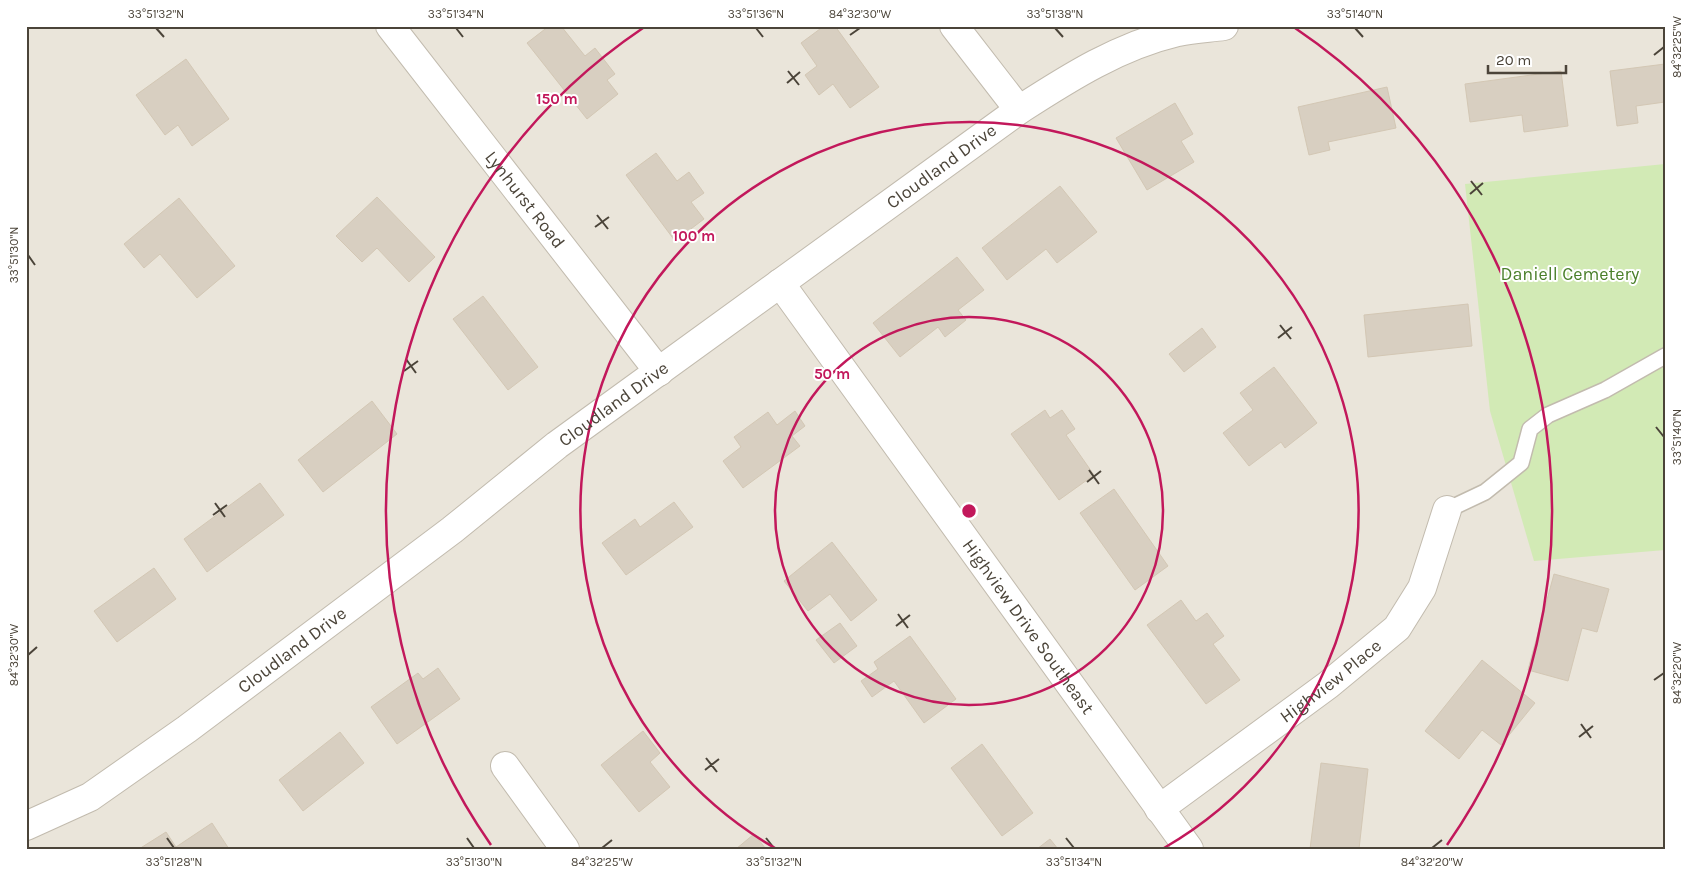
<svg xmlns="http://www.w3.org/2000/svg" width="1691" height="875" font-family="Karla,sans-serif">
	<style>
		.residential { fill: #eae5da }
		.green { fill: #d2eab5 }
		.building { fill: #d8cfc1; stroke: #d3c7b4 }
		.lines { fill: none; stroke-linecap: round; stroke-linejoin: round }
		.service-casing { stroke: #c2bbae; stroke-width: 18 }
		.minor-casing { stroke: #c2bbae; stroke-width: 30 }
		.service { stroke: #fff; stroke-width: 15 }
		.minor { stroke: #fff; stroke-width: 28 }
		.ticks { fill: none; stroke: #4b4439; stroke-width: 2 }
		.ring { fill: none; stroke: #c2185b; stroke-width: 2.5 }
		.labels { text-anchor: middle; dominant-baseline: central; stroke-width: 4; stroke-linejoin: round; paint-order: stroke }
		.street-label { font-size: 18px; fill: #4b4439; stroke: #fff }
		.park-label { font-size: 18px; fill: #4a7f2a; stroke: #fff }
		.centre { fill: #c2185b; stroke: #fff; stroke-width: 2.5 }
		.ring-label { font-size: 15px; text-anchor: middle; font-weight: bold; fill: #c2185b; stroke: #fff; stroke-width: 4; stroke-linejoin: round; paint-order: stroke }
		.neatline { fill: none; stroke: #4b4439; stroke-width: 2 }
		.ticks-label { font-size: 12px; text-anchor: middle; fill: #4b4439 }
	</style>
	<rect width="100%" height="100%" fill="#f6f3ec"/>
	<rect class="residential" x="26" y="26" width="1639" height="823"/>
	<path class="green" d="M1665 164V550L1534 561 1490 411 1465 184Z"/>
	<g class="building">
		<path d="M549 26H561L585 56 595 48 615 74 607 80 618 94 587 119 527 43Z"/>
		<path d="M824 26H835L879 87 850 108 833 84 819 95 805 75 817 66 801 43Z"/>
		<path d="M186 59 229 119 192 146 178 125 165 135 136 95Z"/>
		<path d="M1665 64V102L1636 106 1638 123 1617 126 1610 71Z"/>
		<path d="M1561 71 1568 126 1524 132 1522 115 1470 122 1465 84Z"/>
		<path d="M1387 87 1396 128 1328 142 1330 150 1309 155 1298 107Z"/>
		<path d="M1175 103 1193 134 1181 141 1194 162 1147 190 1116 138Z"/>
		<path d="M656 153 677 181 689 172 704 193 691 202 704 219 675 241 626 175Z"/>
		<path d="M1060 186 1097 232 1057 263 1046 249 1007 280 982 248Z"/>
		<path d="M377 197 435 257 409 282 377 248 362 262 336 236Z"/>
		<path d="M179 198 235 266 197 298 160 254 144 268 124 244Z"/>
		<path d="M957 257 984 290 958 310 966 320 945 337 938 327 900 357 873 323Z"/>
		<path d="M483 296 538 367 508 390 453 319Z"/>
		<path d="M1468 304 1472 346 1368 357 1364 315Z"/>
		<path d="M1202 328 1216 347 1184 372 1169 354Z"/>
		<path d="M1274 367 1317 423 1285 448 1281 442 1249 466 1223 433 1253 410 1240 393Z"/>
		<path d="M372 401 397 434 323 492 298 460Z"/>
		<path d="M1045 410 1050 418 1062 410 1075 429 1066 435 1094 475 1059 500 1011 434Z"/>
		<path d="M795 411 805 426 792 436 800 446 743 488 723 461 741 447 734 437 768 412 777 425Z"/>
		<path d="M260 483 284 515 207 572 184 539Z"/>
		<path d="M1114 489 1168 566 1135 590 1080 513Z"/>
		<path d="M674 502 693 527 626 575 602 543 635 519 640 527Z"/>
		<path d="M832 542 877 600 851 621 830 594 808 611 784 581Z"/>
		<path d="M154 568 176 599 117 642 94 611Z"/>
		<path d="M1554 574 1609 589 1597 632 1582 628 1568 681 1528 670Z"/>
		<path d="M1181 600 1196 621 1207 613 1224 636 1213 644 1240 680 1206 704 1147 625Z"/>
		<path d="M840 623 857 646 834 663 816 640Z"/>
		<path d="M910 636 956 699 924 723 894 681 872 697 861 681 878 669 874 662Z"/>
		<path d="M1482 660 1535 703 1501 745 1482 730 1459 759 1425 731Z"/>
		<path d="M438 668 460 699 397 744 371 707 418 673 423 679Z"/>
		<path d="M643 731 660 753 650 762 670 787 639 812 601 765Z"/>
		<path d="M340 732 364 763 303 811 279 780Z"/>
		<path d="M982 744 1033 813 1002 836 951 768Z"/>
		<path d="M1321 763 1368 769 1359 849H1310Z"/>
		<path d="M212 823 229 849H139L166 832 176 847Z"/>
		<path d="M754 834 766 849H736Z"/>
		<path d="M1050 839 1058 849H1037Z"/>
	</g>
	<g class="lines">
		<g class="service-casing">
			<path id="service" d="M1447 510 1485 492 1521 463 1530 429 1548 415 1605 390 1665 356"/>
		</g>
		<g class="minor-casing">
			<g id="minor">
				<path id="s1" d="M390 26 659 372"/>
				<path d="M954 26 1019 110"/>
				<path id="s2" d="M780 283 1189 849"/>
				<path d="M505 766 565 849"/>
				<path id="s3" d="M1159 809 1328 685 1397 628 1422 588 1447 510"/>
				<path id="s4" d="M26 826 90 797 187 729 452 530 557 445 1019 110C1070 77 1119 46 1178 32 1193 29 1209 28 1224 26"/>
			</g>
		</g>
		<use href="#service" class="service"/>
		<use href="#minor" class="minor"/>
	</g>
	<path class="ticks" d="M156 28 164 37M456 28 463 37M756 28 763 37M1055 28 1063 37M1355 28 1363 37M850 35 860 28M1654 55 1664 47M788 71 799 85M787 83 800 72M1471 181 1482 195M1470 194 1483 183M597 215 608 229M595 227 609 217M28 255 35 265M1280 325 1291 339M1278 338 1292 327M406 359 416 373M404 371 418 361M1656 427 1664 437M1089 470 1099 484M1087 482 1101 471M215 503 225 517M213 515 227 505M898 614 908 628M896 626 910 615M28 655 37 647M1654 680 1664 673M1581 724 1591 738M1579 737 1593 726M706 758 717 772M705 770 719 759M167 838 174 848M467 838 474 848M766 838 774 848M1066 838 1074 848M602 848 612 840M1432 848 1442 840"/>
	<g class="ring">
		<circle cx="969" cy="511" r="194"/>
		<path d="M775 848A389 389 0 1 1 1164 848"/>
		<path d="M491 845A583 583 0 0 1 643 28M1295 28A583 583 0 0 1 1447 845"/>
	</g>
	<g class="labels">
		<g class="street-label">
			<text stroke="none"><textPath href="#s4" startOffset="1130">Cloudland Drive</textPath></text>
			<text stroke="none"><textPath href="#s1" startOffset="220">Lynhurst Road</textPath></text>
			<text stroke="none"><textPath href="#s4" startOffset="725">Cloudland Drive</textPath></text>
			<text stroke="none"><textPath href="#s2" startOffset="424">Highview Drive Southeast</textPath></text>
			<text stroke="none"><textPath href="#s4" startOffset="320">Cloudland Drive</textPath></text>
			<text stroke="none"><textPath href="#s3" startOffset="214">Highview Place</textPath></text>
		</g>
		<g class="park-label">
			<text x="1570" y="274">Daniell Cemetery</text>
		</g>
	</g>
	<circle cx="969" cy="511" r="8" class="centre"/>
	<g class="ring-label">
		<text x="557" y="104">150 m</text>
		<text x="694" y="241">100 m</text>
		<text x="832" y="379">50 m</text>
	</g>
	<rect width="1691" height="875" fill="none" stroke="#ffffff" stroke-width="55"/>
	<path d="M1488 65v8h78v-8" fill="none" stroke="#4b4439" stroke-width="2.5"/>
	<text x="1496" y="65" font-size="15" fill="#4b4439" stroke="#ffffff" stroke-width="4" paint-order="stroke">20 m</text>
	<rect x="28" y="28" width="1636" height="820" class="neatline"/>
	<g class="ticks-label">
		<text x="156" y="18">33°51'32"N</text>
		<text x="456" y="18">33°51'34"N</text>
		<text x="756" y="18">33°51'36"N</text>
		<text x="860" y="18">84°32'30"W</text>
		<text x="1055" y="18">33°51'38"N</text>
		<text x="1355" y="18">33°51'40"N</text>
		<text transform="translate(1677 47) rotate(-90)" y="4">84°32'25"W</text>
		<text transform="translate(14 255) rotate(-90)" y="4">33°51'30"N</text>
		<text transform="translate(1677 437) rotate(-90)" y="4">33°51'40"N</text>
		<text transform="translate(14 655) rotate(-90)" y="4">84°32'30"W</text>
		<text transform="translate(1677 673) rotate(-90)" y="4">84°32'20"W</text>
		<text x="174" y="866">33°51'28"N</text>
		<text x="474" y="866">33°51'30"N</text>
		<text x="602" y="866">84°32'25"W</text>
		<text x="774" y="866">33°51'32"N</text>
		<text x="1074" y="866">33°51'34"N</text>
		<text x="1432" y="866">84°32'20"W</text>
	</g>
</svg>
